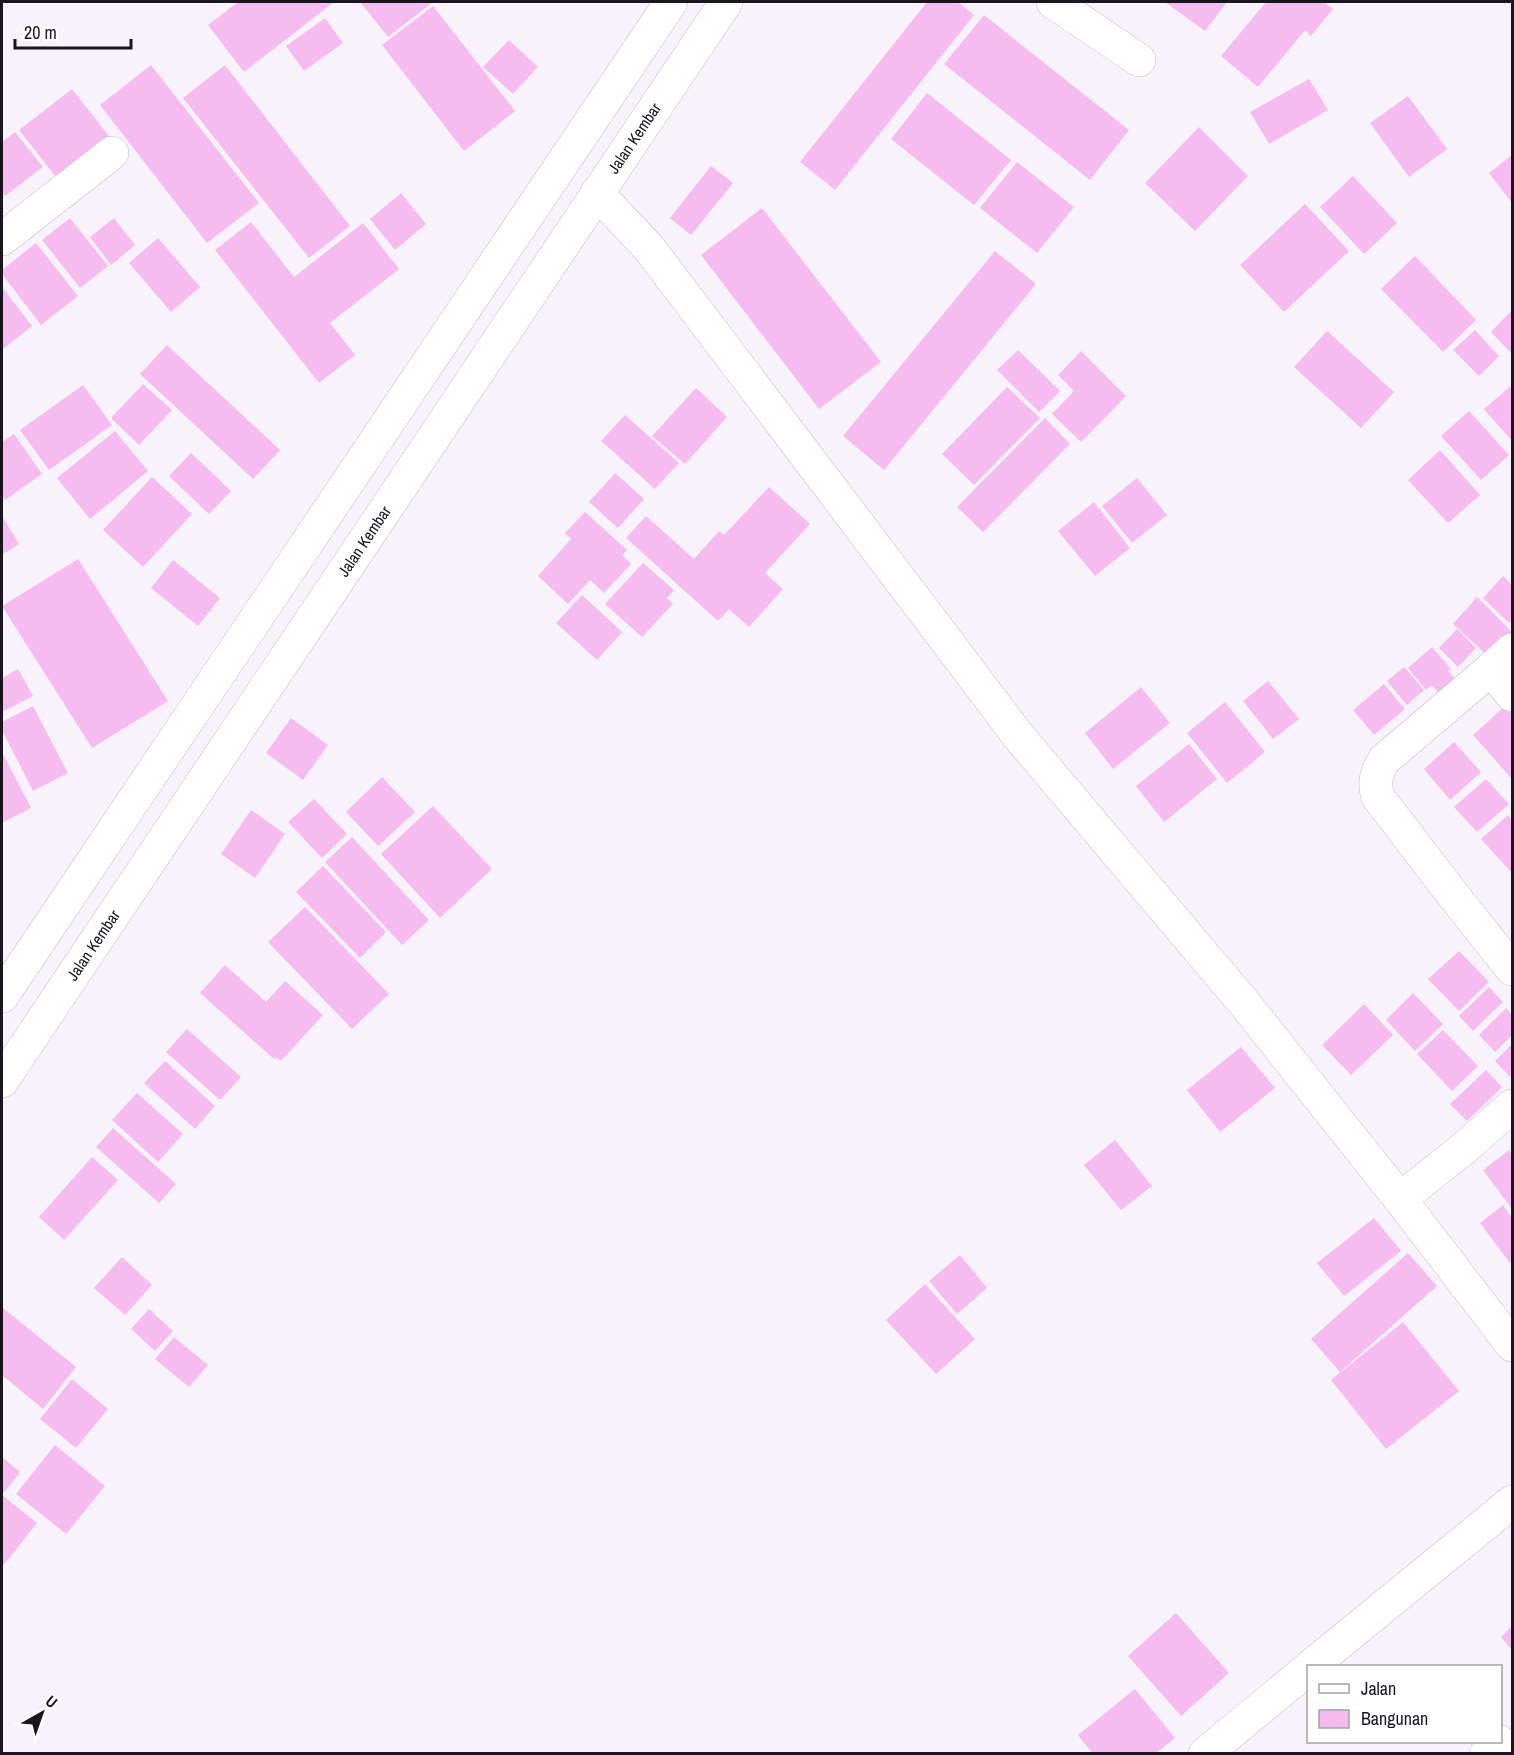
<svg xmlns="http://www.w3.org/2000/svg" width="1514" height="1755" font-family="'Archivo Narrow',sans-serif">
	<style>
		.building { fill: #f7bcef }
		.lines { fill: none; stroke-linecap: round; stroke-linejoin: round }
		.minor-casing { stroke: #c7b8d1; stroke-width: 34 }
		.secondary-casing { stroke: #c7b8d1; stroke-width: 34 }
		.minor { stroke: #fff; stroke-width: 33 }
		.secondary { stroke: #fff; stroke-width: 33 }
		.labels { text-anchor: middle; dominant-baseline: central; stroke-width: 6; stroke-linejoin: round; paint-order: stroke }
		.street-label { font-size: 16px; fill: #1a151e; stroke: #fff }
	</style>
	<rect width="100%" height="100%" fill="#f8f2fd"/>
	<g class="building">
		<path d="M238 2H334L244 72 208 25Z"/>
		<path d="M360 2H433L388 37Z"/>
		<path d="M927 2H958L974 15 835 190 800 162Z"/>
		<path d="M1165 2H1227L1205 31Z"/>
		<path d="M1266 2H1324L1333 9 1311 36 1305 30 1258 87 1221 56Z"/>
		<path d="M433 6 515 111 464 151 382 45Z"/>
		<path d="M984 15 1129 130 1090 180 944 64Z"/>
		<path d="M325 18 343 43 304 71 286 46Z"/>
		<path d="M509 40 538 67 513 94 483 67Z"/>
		<path d="M151 65 259 203 207 243 100 105Z"/>
		<path d="M225 65 350 226 309 258 183 98Z"/>
		<path d="M1309 79 1328 110 1269 144 1250 112Z"/>
		<path d="M72 89 112 140 59 181 19 130Z"/>
		<path d="M927 93 1011 160 974 205 891 139Z"/>
		<path d="M1408 96 1447 149 1409 177 1370 123Z"/>
		<path d="M1199 127 1248 176 1195 231 1145 183Z"/>
		<path d="M15 132 43 167 5 196 2 192V142Z"/>
		<path d="M1512 155V203L1489 173Z"/>
		<path d="M1017 162 1074 207 1037 253 980 208Z"/>
		<path d="M711 166 733 183 691 235 670 218Z"/>
		<path d="M1353 176 1397 223 1364 254 1320 207Z"/>
		<path d="M401 193 426 224 395 250 370 219Z"/>
		<path d="M1305 204 1349 251 1284 312 1240 265Z"/>
		<path d="M762 208 881 362 819 409 701 255Z"/>
		<path d="M70 218 108 266 80 288 42 240Z"/>
		<path d="M114 218 135 245 111 265 90 237Z"/>
		<path d="M251 222 294 277 363 223 399 269 330 323 355 355 319 383 215 250Z"/>
		<path d="M158 238 200 287 171 312 129 263Z"/>
		<path d="M36 243 78 296 41 325 2 274V270Z"/>
		<path d="M995 251 1036 284 884 470 843 436Z"/>
		<path d="M1415 256 1476 320 1443 352 1381 289Z"/>
		<path d="M2 287 32 326 2 350Z"/>
		<path d="M1512 310V354L1491 332Z"/>
		<path d="M1475 330 1499 356 1479 376 1453 350Z"/>
		<path d="M1327 331 1394 392 1361 428 1294 367Z"/>
		<path d="M167 345 280 450 253 479 140 374Z"/>
		<path d="M1018 350 1060 391 1039 412 997 370Z"/>
		<path d="M1081 351 1126 396 1081 442 1052 414 1074 391 1058 375Z"/>
		<path d="M143 384 172 410 139 445 111 418Z"/>
		<path d="M83 385 112 425 49 470 20 430Z"/>
		<path d="M1511 386 1512 388V441L1484 409Z"/>
		<path d="M1007 387 1040 418 974 485 942 454Z"/>
		<path d="M696 388 727 417 685 464 652 436Z"/>
		<path d="M1469 411 1509 455 1481 480 1441 436Z"/>
		<path d="M625 415 679 463 655 489 601 441Z"/>
		<path d="M1045 418 1070 444 983 532 957 507Z"/>
		<path d="M115 431 148 471 90 519 57 478Z"/>
		<path d="M14 434 42 474 5 500 2 495V442Z"/>
		<path d="M1440 450 1480 495 1448 523 1408 480Z"/>
		<path d="M191 453 231 491 209 514 169 476Z"/>
		<path d="M615 473 644 499 618 528 589 502Z"/>
		<path d="M152 477 192 514 143 567 103 530Z"/>
		<path d="M1137 478 1167 515 1132 543 1102 506Z"/>
		<path d="M769 487 810 524 765 573 783 589 749 627 729 609 718 621 626 538 646 516 694 559 719 531 724 535Z"/>
		<path d="M1094 502 1130 548 1095 576 1058 531Z"/>
		<path d="M585 512 627 550 622 555 631 564 604 593 590 580 568 604 538 576 571 539 565 533Z"/>
		<path d="M2 516 19 544 2 555Z"/>
		<path d="M78 559 168 701 92 748 2 606Z"/>
		<path d="M173 560 220 598 198 626 151 588Z"/>
		<path d="M643 563 674 590 667 598 673 604 642 637 605 604Z"/>
		<path d="M1503 576 1512 585V619L1509 623 1483 598Z"/>
		<path d="M582 595 622 632 597 660 556 623Z"/>
		<path d="M1477 597 1512 632V638L1492 660 1453 624Z"/>
		<path d="M1457 629 1476 648 1458 667 1439 648Z"/>
		<path d="M1432 647 1451 669 1448 671 1464 689 1447 703 1432 685 1426 690 1408 668Z"/>
		<path d="M1404 667 1424 690 1407 705 1387 681Z"/>
		<path d="M18 669 33 696 2 712V678Z"/>
		<path d="M1268 681 1299 719 1273 739 1243 701Z"/>
		<path d="M1384 684 1405 709 1374 735 1353 710Z"/>
		<path d="M1141 687 1170 723 1113 769 1085 733Z"/>
		<path d="M1225 702 1265 752 1227 783 1187 733Z"/>
		<path d="M33 706 68 773 33 791 2 730V722Z"/>
		<path d="M1505 706 1512 714V779L1473 735Z"/>
		<path d="M291 718 328 745 303 780 266 753Z"/>
		<path d="M1454 742 1481 772 1450 800 1424 769Z"/>
		<path d="M1189 744 1217 779 1164 822 1136 786Z"/>
		<path d="M2 752 31 808 2 823Z"/>
		<path d="M382 777 415 812 378 846 346 812Z"/>
		<path d="M1486 779 1509 804 1477 832 1454 807Z"/>
		<path d="M314 799 347 834 322 858 288 822Z"/>
		<path d="M433 806 492 869 440 918 381 854Z"/>
		<path d="M251 810 285 834 255 878 221 854Z"/>
		<path d="M1508 815 1512 820V873L1481 839Z"/>
		<path d="M352 837 429 920 402 945 325 862Z"/>
		<path d="M323 866 386 932 360 958 296 892Z"/>
		<path d="M305 907 389 994 352 1029 268 942Z"/>
		<path d="M1459 951 1489 982 1459 1011 1428 979Z"/>
		<path d="M225 965 266 1002 285 981 323 1015 281 1061 276 1057 274 1059 200 993Z"/>
		<path d="M1489 987 1503 1002 1473 1031 1459 1016Z"/>
		<path d="M1413 993 1443 1024 1415 1051 1386 1020Z"/>
		<path d="M1364 1004 1393 1035 1351 1075 1322 1045Z"/>
		<path d="M1506 1008 1512 1015V1035L1495 1052 1479 1035Z"/>
		<path d="M187 1029 241 1077 220 1100 166 1052Z"/>
		<path d="M1443 1030 1478 1066 1452 1091 1417 1054Z"/>
		<path d="M1512 1044V1079L1495 1061Z"/>
		<path d="M1241 1047 1275 1088 1220 1132 1187 1090Z"/>
		<path d="M165 1061 215 1106 195 1129 144 1083Z"/>
		<path d="M1486 1070 1502 1087 1467 1121 1450 1104Z"/>
		<path d="M137 1093 183 1134 158 1162 112 1120Z"/>
		<path d="M113 1128 176 1184 159 1203 96 1147Z"/>
		<path d="M1115 1140 1152 1186 1121 1210 1084 1165Z"/>
		<path d="M1509 1150 1512 1155V1209L1483 1170Z"/>
		<path d="M92 1157 118 1180 64 1240 39 1217Z"/>
		<path d="M1503 1205 1512 1218V1260L1510 1263 1480 1223Z"/>
		<path d="M1374 1218 1401 1251 1344 1296 1317 1263Z"/>
		<path d="M1408 1253 1437 1286 1340 1372 1311 1339Z"/>
		<path d="M960 1255 987 1288 957 1314 929 1281Z"/>
		<path d="M122 1257 152 1285 125 1315 94 1288Z"/>
		<path d="M925 1284 975 1339 936 1374 886 1320Z"/>
		<path d="M3 1308 76 1367 43 1409 2 1375V1310Z"/>
		<path d="M149 1309 173 1331 155 1351 131 1329Z"/>
		<path d="M1403 1322 1459 1391 1386 1449 1331 1380Z"/>
		<path d="M174 1337 208 1365 189 1387 155 1359Z"/>
		<path d="M72 1379 108 1409 76 1448 40 1419Z"/>
		<path d="M55 1445 105 1486 66 1534 16 1494Z"/>
		<path d="M2 1457 20 1472 2 1495 37 1523 2 1567Z"/>
		<path d="M1176 1613 1229 1673 1181 1716 1128 1656Z"/>
		<path d="M1512 1626V1650L1501 1637Z"/>
		<path d="M1135 1689 1175 1738 1155 1754H1093L1078 1735Z"/>
	</g>
	<g class="lines">
		<g class="minor-casing">
			<g id="minor">
				<path d="M1053 2 1139 60"/>
				<path d="M597 193 649 248 1020 738 1245 1004 1400 1199 1512 1345"/>
				<path d="M2 239 112 153"/>
				<path d="M1491 669 1512 650"/>
				<path d="M1512 695 1491 669 1384 760C1377 772 1373 782 1378 797L1450 891 1512 969"/>
				<path d="M1400 1199 1463 1149 1512 1106"/>
				<path d="M1311 1666 1512 1502"/>
				<path d="M1205 1754 1308 1669"/>
				<path d="M1486 1754 1500 1742"/>
			</g>
		</g>
		<g class="secondary-casing">
			<g id="secondary">
				<path d="M2 996 671 2"/>
				<path d="M2 1081 726 2"/>
			</g>
		</g>
		<use href="#minor" class="minor"/>
		<use href="#secondary" class="secondary"/>
	</g>
	<g class="labels">
		<g class="street-label">
			<text transform="translate(634 138) rotate(-56)">Jalan Kembar</text>
			<text transform="translate(364 541) rotate(-56)">Jalan Kembar</text>
			<text transform="translate(93 945) rotate(-56)">Jalan Kembar</text>
		</g>
	</g>
	<rect width="1514" height="1755" fill="none" stroke="#1a151e" stroke-width="6"/>
	<rect x="1307" y="1665" width="195" height="78" fill="#ffffff" stroke="#a3a1a5" stroke-width="1.5"/>
	<rect x="1319" y="1684" width="30" height="9" fill="#ffffff" stroke="#a3a1a5" stroke-width="1.5"/>
	<text x="1361" y="1695" font-size="18" fill="#1a151e">Jalan</text>
	<rect x="1319" y="1710" width="30" height="18" fill="#f7bcef" stroke="#a3a1a5" stroke-width="1.5"/>
	<text x="1361" y="1725" font-size="18" fill="#1a151e">Bangunan</text>
	<g transform="translate(42 1713) rotate(40)" stroke="#ffffff" stroke-width="4.5" paint-order="stroke">
	<path d="M0-4.5L10 22L0 15L-10 22Z" fill="#1a151e"/>
	<text y="-9" font-size="16" font-weight="bold" text-anchor="middle" fill="#1a151e">U</text>
	</g>
	<path d="M15 39v9h116v-9" fill="none" stroke="#1a151e" stroke-width="3"/>
	<text x="24" y="39" font-size="18" fill="#1a151e" stroke="#ffffff" stroke-width="4.5" paint-order="stroke">20 m</text>
</svg>
